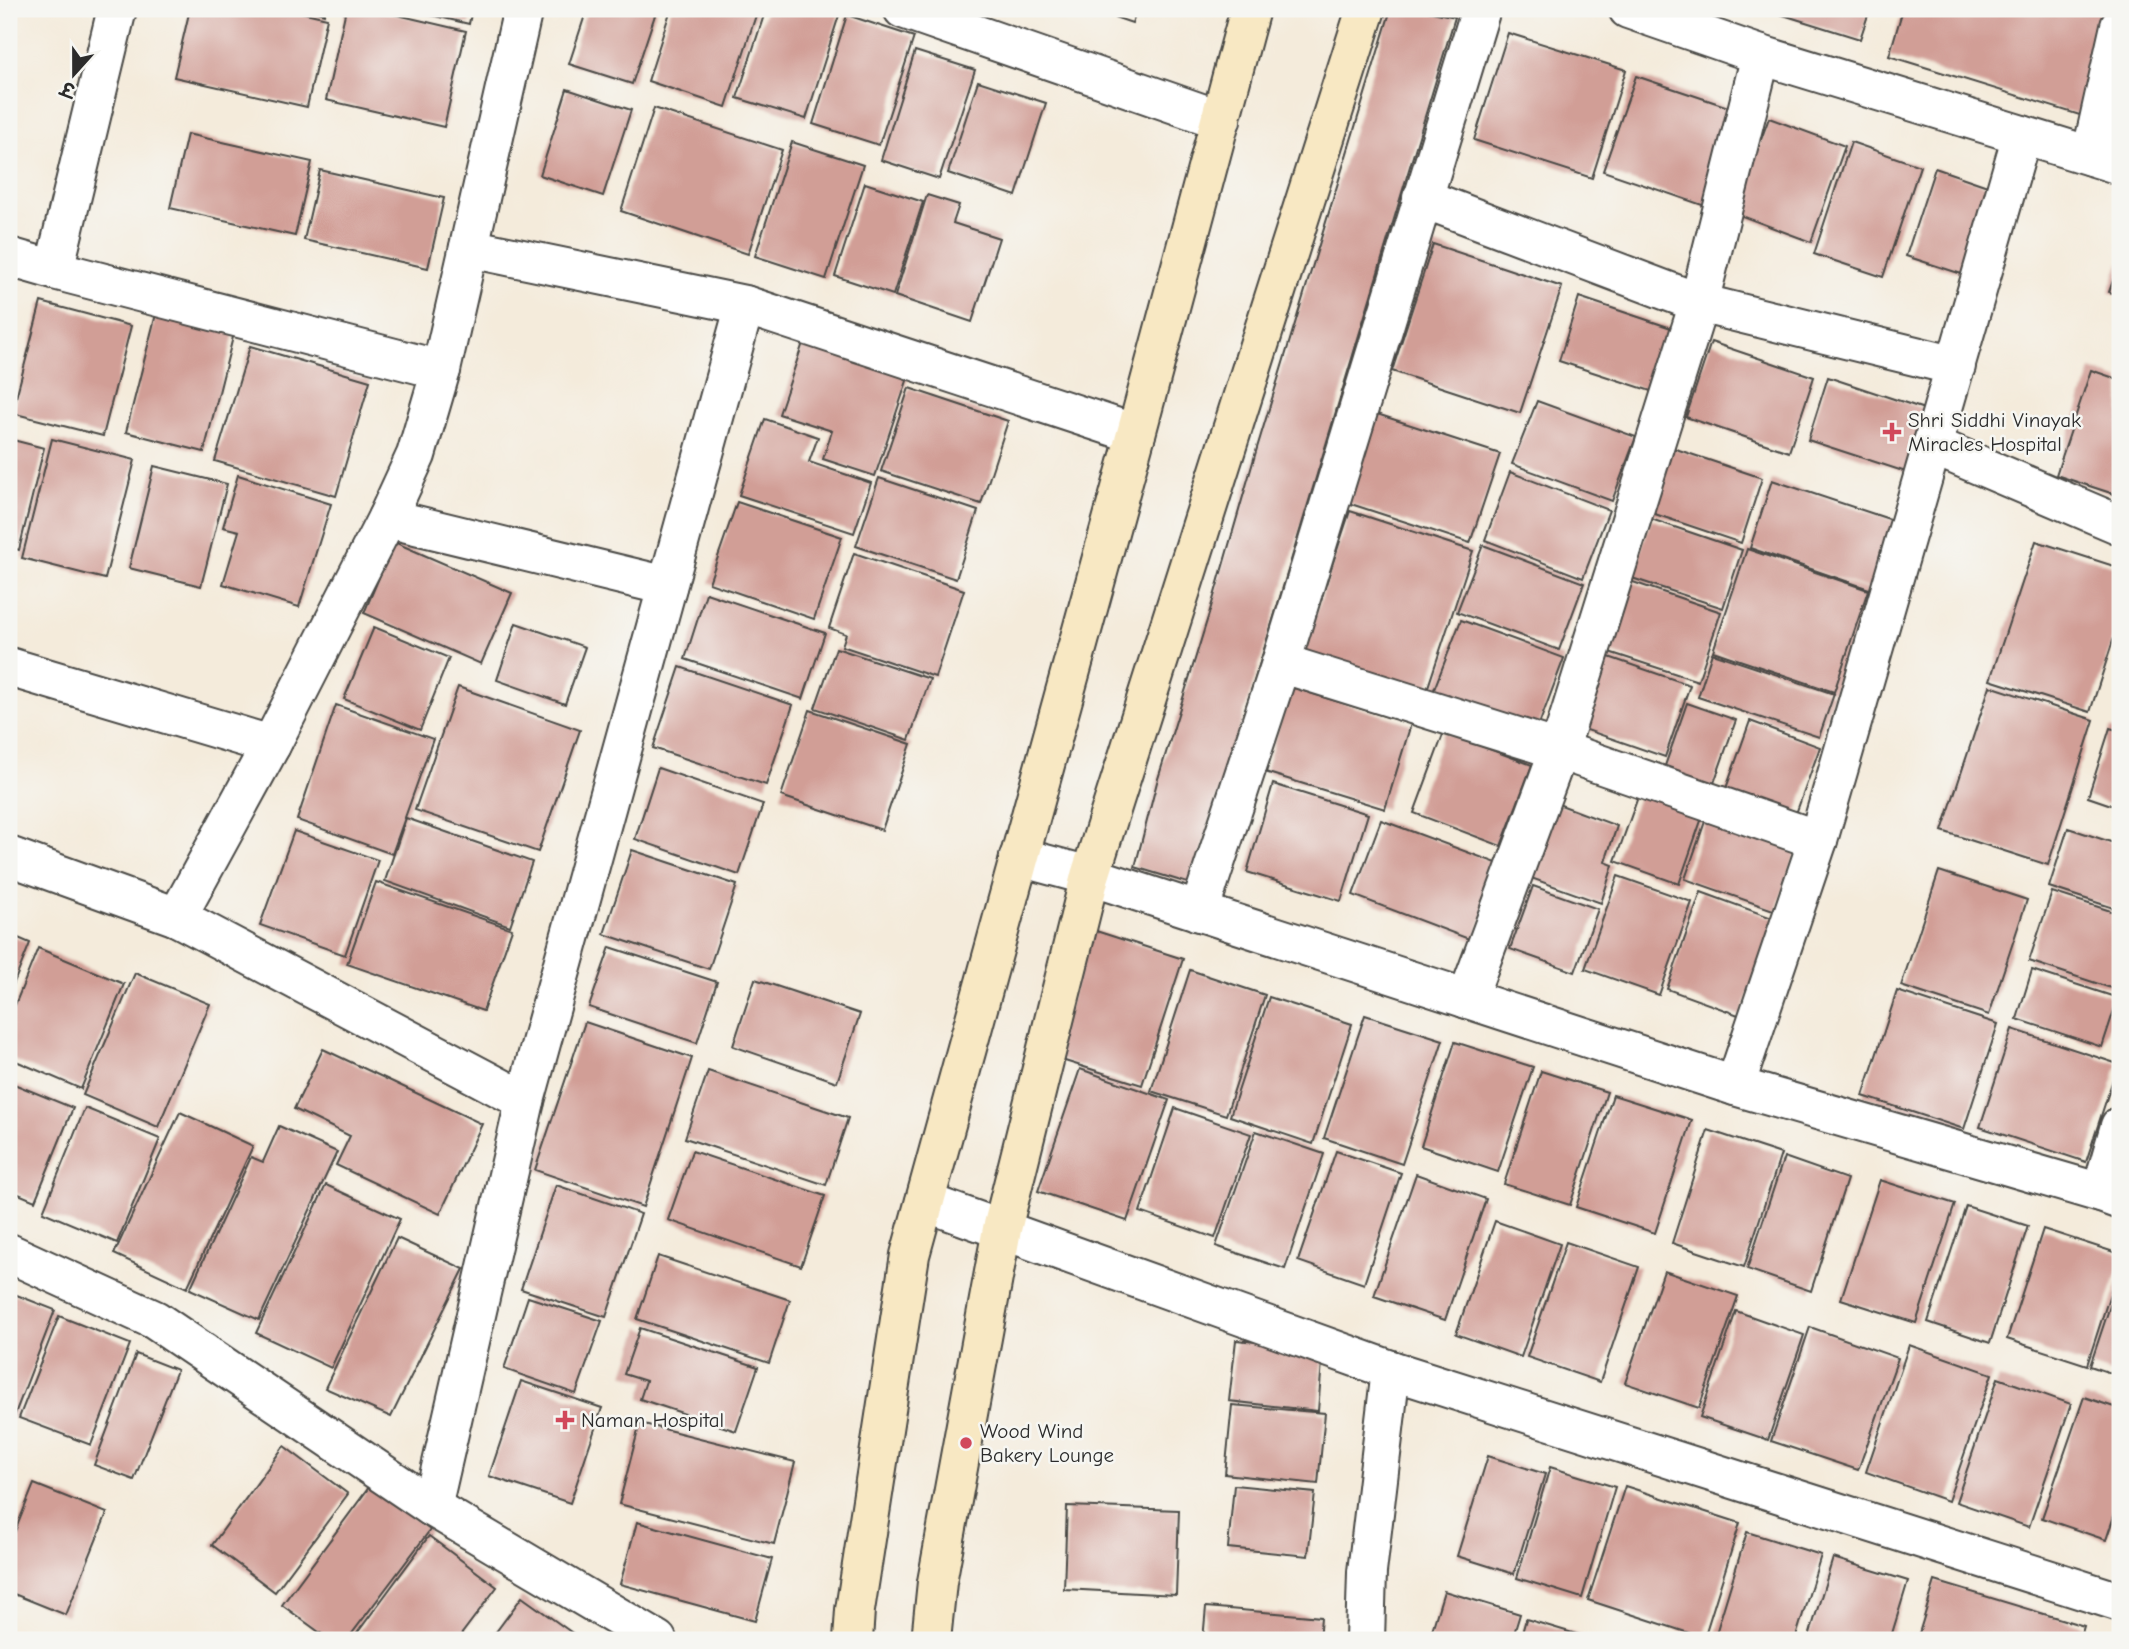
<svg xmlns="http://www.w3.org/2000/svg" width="2129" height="1649" font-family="'Comic Neue','Playpen Sans Deva',sans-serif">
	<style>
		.building { fill: #d19e96 }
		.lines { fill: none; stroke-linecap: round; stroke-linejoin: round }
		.street-casing { stroke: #494845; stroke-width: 42 }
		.secondary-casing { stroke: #494845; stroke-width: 42 }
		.street { stroke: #fff; stroke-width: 38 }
		.secondary { stroke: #f8e8c3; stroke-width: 38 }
		.poi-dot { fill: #d1495b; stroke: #f6f6f2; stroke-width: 2.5 }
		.labels { text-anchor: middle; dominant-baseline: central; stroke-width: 5; stroke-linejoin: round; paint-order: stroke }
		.poi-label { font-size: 21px; fill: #2b2b2b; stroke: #f6f6f2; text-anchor: start }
	</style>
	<rect width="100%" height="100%" fill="#f6f6f2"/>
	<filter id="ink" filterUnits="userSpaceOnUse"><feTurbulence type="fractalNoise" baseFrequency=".0143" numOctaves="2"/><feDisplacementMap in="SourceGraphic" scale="14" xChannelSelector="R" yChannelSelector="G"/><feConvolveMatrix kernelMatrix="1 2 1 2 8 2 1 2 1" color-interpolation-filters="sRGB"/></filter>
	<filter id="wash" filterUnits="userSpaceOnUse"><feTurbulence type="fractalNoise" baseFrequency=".00686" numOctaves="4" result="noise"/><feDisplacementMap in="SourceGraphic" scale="28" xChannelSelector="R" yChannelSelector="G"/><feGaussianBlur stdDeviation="1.57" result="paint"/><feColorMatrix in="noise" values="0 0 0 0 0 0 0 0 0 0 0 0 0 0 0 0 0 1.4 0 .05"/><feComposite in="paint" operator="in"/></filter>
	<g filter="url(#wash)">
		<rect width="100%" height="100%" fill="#f4ebdb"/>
		<g id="blocks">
			<g class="building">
				<path d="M190 9H288L327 18 307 107 174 77Z"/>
				<path d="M307 9H325L324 14Z"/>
				<path d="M346 9H372L466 31 444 127 326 100Z"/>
				<path d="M406 9H472L469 24Z"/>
				<path d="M587 9H657L632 84 569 64Z"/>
				<path d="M671 9H758L726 107 648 81Z"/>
				<path d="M766 9H841L806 119 737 98Z"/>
				<path d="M1091 9H1137L1132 23Z"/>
				<path d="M1391 9H1419L1455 17 1270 630 1191 884 1135 867 1157 782 1209 614 1257 448Z"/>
				<path d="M1764 9H1870L1860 39Z"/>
				<path d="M1903 9H2116L2083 116 1889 56Z"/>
				<path d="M847 15 914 37 879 145 813 124Z"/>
				<path d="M1508 33 1626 70 1592 178 1474 140Z"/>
				<path d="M915 51 975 70 939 179 881 160Z"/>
				<path d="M1636 76 1740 111 1708 207 1603 171Z"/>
				<path d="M978 81 1046 103 1016 196 948 173Z"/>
				<path d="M567 89 631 110 603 196 540 175Z"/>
				<path d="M654 108 782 150 748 254 621 211Z"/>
				<path d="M1769 118 1845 146 1811 242 1734 213Z"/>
				<path d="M187 134 312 162 295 236 170 208Z"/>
				<path d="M792 142 863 165 826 279 755 256Z"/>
				<path d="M1851 142 1920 166 1883 277 1814 254Z"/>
				<path d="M1935 168 2002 191 1974 278 1906 256Z"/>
				<path d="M320 170 444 198 428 268 304 240Z"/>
				<path d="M865 183 923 202 893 295 835 276Z"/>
				<path d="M927 195 959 205 953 223 999 238 972 322 895 296Z"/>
				<path d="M1433 244 1562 287 1520 413 1392 371Z"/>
				<path d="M2120 261V296L2109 292Z"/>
				<path d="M1579 297 1680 331 1660 394 1559 361Z"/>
				<path d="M41 302 131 326 103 436 12 413Z"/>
				<path d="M156 314 234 333 204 452 126 432Z"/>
				<path d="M806 334 911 369 875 476 823 459 832 431 779 414Z"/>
				<path d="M1711 342 1814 377 1789 452 1686 417Z"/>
				<path d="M250 346 370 381 336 496 215 461Z"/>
				<path d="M2091 370 2120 380V496L2056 475Z"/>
				<path d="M1828 377 1936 413 1915 475 1808 440Z"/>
				<path d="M909 388 1008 421 981 504 881 471Z"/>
				<path d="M1537 401 1636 437 1612 501 1512 464Z"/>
				<path d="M1377 414 1500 454 1470 543 1348 503Z"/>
				<path d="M765 419 818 437 809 462 871 483 854 533 739 495Z"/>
				<path d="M9 439 44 448 19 550 9 547Z"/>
				<path d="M52 439 135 460 105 579 22 558Z"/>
				<path d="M1667 446 1762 478 1741 543 1646 511Z"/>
				<path d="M154 466 227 484 201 586 129 568Z"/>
				<path d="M1510 472 1609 510 1583 578 1485 540Z"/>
				<path d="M238 475 331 504 299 607 223 584 239 531 223 527Z"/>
				<path d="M879 478 978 511 956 579 856 546Z"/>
				<path d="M1772 480 1898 522 1875 591 1750 548Z"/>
				<path d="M737 502 842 537 814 619 709 583Z"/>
				<path d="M1350 511 1473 551 1425 696 1302 656Z"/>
				<path d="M1651 519 1742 550 1723 608 1632 578Z"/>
				<path d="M2036 541 2120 568V619L2090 712 1990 680Z"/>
				<path d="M394 542 512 593 481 664 364 613Z"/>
				<path d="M1483 545 1584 583 1559 650 1457 612Z"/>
				<path d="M1747 549 1868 590 1834 692 1713 651Z"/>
				<path d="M854 553 964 590 935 677 842 646 846 634 829 628Z"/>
				<path d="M1630 581 1721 612 1698 681 1606 651Z"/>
				<path d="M706 593 825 633 803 699 685 659Z"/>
				<path d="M1461 620 1564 658 1537 730 1433 692Z"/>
				<path d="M516 623 585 647 565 704 497 680Z"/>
				<path d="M374 627 449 658 420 730 344 699Z"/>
				<path d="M836 648 930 679 909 740 815 708Z"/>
				<path d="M1712 653 1834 694 1819 737 1698 697Z"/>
				<path d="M1603 655 1690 685 1665 757 1578 727Z"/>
				<path d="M680 667 793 705 766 785 653 748Z"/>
				<path d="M1990 686 2094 720 2048 865 1942 831Z"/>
				<path d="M458 687 580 730 538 852 415 810Z"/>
				<path d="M1290 687 1411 724 1385 809 1265 772Z"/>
				<path d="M1687 703 1736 720 1708 800 1659 783Z"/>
				<path d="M336 705 433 739 392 854 297 820Z"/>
				<path d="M810 710 911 744 882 830 781 796Z"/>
				<path d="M1750 721 1820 747 1793 822 1723 797Z"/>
				<path d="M2110 728 2120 731V808L2088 797Z"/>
				<path d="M1444 732 1532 765 1501 846 1414 813Z"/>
				<path d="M658 768 763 804 739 875 635 839Z"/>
				<path d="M1273 784 1368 814 1341 901 1247 872Z"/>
				<path d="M1642 786 1705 809 1679 884 1615 861Z"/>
				<path d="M1558 804 1617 826 1605 862 1613 865 1601 903 1531 878Z"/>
				<path d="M1709 810 1800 842 1776 911 1685 879Z"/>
				<path d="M406 818 532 862 510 926 385 881Z"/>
				<path d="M1381 820 1502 865 1474 941 1353 895Z"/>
				<path d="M2068 828 2120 845V910L2049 887Z"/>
				<path d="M294 831 378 860 345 955 260 925Z"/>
				<path d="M632 850 737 885 709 969 604 934Z"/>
				<path d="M1939 871 2027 900 1989 1015 1901 986Z"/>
				<path d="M1618 876 1692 902 1659 995 1585 969Z"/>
				<path d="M376 882 512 929 483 1011 347 964Z"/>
				<path d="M1533 886 1598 909 1575 972 1510 949Z"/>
				<path d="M1701 892 1775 919 1741 1016 1667 989Z"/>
				<path d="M2052 892 2120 914V981L2117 990 2029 961Z"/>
				<path d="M1093 930 1183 959 1142 1085 1052 1057Z"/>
				<path d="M9 934 30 943 9 995Z"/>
				<path d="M610 947 717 982 697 1043 589 1007Z"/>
				<path d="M38 948 124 984 81 1089 9 1058V1020Z"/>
				<path d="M1190 970 1265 995 1226 1115 1151 1091Z"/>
				<path d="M2032 970 2118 998 2102 1047 2017 1019Z"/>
				<path d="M135 973 210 1004 158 1127 83 1095Z"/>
				<path d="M755 979 860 1014 837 1082 733 1046Z"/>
				<path d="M1897 991 1998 1024 1964 1129 1863 1096Z"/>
				<path d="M1269 997 1352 1024 1313 1144 1230 1116Z"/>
				<path d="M1365 1015 1443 1040 1402 1164 1324 1138Z"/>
				<path d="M585 1022 692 1058 643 1207 535 1170Z"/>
				<path d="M2012 1029 2118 1064 2086 1162 1980 1127Z"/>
				<path d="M1455 1042 1533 1067 1498 1172 1421 1146Z"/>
				<path d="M323 1049 482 1124 440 1214 336 1165 350 1136 294 1109Z"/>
				<path d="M1080 1069 1169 1100 1127 1221 1038 1191Z"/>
				<path d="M708 1071 848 1118 826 1185 685 1138Z"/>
				<path d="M1541 1071 1607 1092 1570 1205 1504 1184Z"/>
				<path d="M9 1082 73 1108 35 1201 9 1190Z"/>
				<path d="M1613 1095 1692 1120 1655 1233 1576 1207Z"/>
				<path d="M85 1108 160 1139 117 1243 43 1212Z"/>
				<path d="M1175 1108 1251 1134 1215 1238 1140 1212Z"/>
				<path d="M180 1112 253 1146 187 1288 114 1254Z"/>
				<path d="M279 1126 337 1152 259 1320 190 1289 251 1157 263 1162Z"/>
				<path d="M1708 1130 1781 1154 1744 1267 1672 1243Z"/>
				<path d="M1256 1131 1324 1154 1285 1269 1216 1246Z"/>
				<path d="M692 1151 825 1196 801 1266 668 1220Z"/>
				<path d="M1336 1151 1401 1173 1364 1284 1298 1261Z"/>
				<path d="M1784 1157 1847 1179 1811 1291 1747 1269Z"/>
				<path d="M1416 1174 1486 1199 1445 1320 1374 1296Z"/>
				<path d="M1880 1180 1955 1204 1916 1323 1841 1299Z"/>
				<path d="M326 1185 400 1219 331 1368 256 1333Z"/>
				<path d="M556 1185 641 1214 606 1317 521 1289Z"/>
				<path d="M1966 1206 2028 1226 1990 1343 1928 1322Z"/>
				<path d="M1495 1221 1560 1244 1521 1357 1456 1334Z"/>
				<path d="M2043 1229 2120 1254V1263L2087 1365 2007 1339Z"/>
				<path d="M397 1238 464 1269 391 1417 325 1388Z"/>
				<path d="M1566 1242 1639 1267 1600 1382 1527 1357Z"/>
				<path d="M658 1256 790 1300 769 1363 637 1319Z"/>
				<path d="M1664 1271 1738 1296 1699 1408 1625 1383Z"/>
				<path d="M2120 1276V1376L2090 1366Z"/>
				<path d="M9 1292 55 1310 13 1419 9 1417Z"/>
				<path d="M528 1297 602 1321 576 1394 504 1369Z"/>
				<path d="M1736 1311 1804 1335 1768 1440 1700 1417Z"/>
				<path d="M59 1316 130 1344 91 1445 19 1418Z"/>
				<path d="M1810 1327 1898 1358 1858 1470 1771 1441Z"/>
				<path d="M640 1328 758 1367 736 1431 640 1399 646 1381 624 1374Z"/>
				<path d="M1236 1340 1323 1349 1318 1411 1229 1401Z"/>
				<path d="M1909 1345 1992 1374 1948 1501 1866 1472Z"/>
				<path d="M136 1354 177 1370 134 1480 94 1465Z"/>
				<path d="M1998 1378 2071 1404 2029 1527 1956 1502Z"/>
				<path d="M521 1381 602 1408 570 1503 489 1476Z"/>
				<path d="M2084 1397 2120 1409V1498L2106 1540 2042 1518Z"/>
				<path d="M1232 1405 1325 1413 1318 1484 1225 1474Z"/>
				<path d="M640 1423 795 1462 774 1544 619 1504Z"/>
				<path d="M284 1446 348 1494 275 1592 212 1545Z"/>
				<path d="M1488 1456 1545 1474 1514 1574 1457 1556Z"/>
				<path d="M1550 1467 1615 1487 1582 1598 1517 1578Z"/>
				<path d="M9 1479 16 1482 9 1501Z"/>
				<path d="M34 1484 107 1513 66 1615 9 1592V1546Z"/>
				<path d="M1234 1485 1315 1493 1308 1556 1228 1548Z"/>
				<path d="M370 1486 430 1530 347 1640H330L282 1605Z"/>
				<path d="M1625 1486 1740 1523 1704 1638 1588 1600Z"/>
				<path d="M1067 1506 1179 1510 1176 1595 1064 1589Z"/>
				<path d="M637 1522 772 1559 755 1621 620 1584Z"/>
				<path d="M1747 1532 1821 1555 1795 1640H1714Z"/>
				<path d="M429 1536 497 1587 457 1640H352Z"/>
				<path d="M1833 1558 1908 1581 1890 1640H1808Z"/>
				<path d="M1935 1581 2084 1626 2080 1640H1917Z"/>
				<path d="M1444 1591 1520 1614 1512 1640H1429Z"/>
				<path d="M522 1597 582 1640H490Z"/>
				<path d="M1206 1607 1321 1617 1319 1640H1203Z"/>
				<path d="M1526 1619 1596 1640H1520Z"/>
			</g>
		</g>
	</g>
	<g filter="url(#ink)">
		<use href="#blocks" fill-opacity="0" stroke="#494845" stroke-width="2"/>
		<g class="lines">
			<g class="street-casing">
				<g id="street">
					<path d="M903 9 1221 120"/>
					<path d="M1481 9 1281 663 1559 750 1818 840"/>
					<path d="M1628 9 1761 55 2120 165"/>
					<path d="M2091 156 2120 26"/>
					<path d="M1422 198 1699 303 1956 366"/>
					<path d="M469 248 745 305 1136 434"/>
					<path d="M9 257 54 270 441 370"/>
					<path d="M54 270 117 9"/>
					<path d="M1932 445 2120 525"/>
					<path d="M387 518 667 586"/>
					<path d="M9 667 271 745"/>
					<path d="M9 856 177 917 525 1101"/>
					<path d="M1019 857 1090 876 1735 1086 2101 1193 2120 1200"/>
					<path d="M1199 912 1281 663"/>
					<path d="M177 917 271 745 387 518 416 455 441 370 523 9"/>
					<path d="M1467 999 1559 750 1699 303 1761 55"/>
					<path d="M1735 1086 1818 840 2022 135"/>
					<path d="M2101 1193 2120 1126"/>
					<path d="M925 1202 1391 1370 2120 1602"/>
					<path d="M9 1253 155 1320 432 1507 657 1640"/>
					<path d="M432 1507 525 1101 745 305"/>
					<path d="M1365 1640 1367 1572 1391 1370"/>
				</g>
			</g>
			<g class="secondary-casing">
				<g id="secondary">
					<path d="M853 1640 855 1610 910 1255 1136 434 1250 9"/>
					<path d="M931 1640 937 1582 1002 1229 1090 876 1366 9"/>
				</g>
			</g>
			<use href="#street" class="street"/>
			<use href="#secondary" class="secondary"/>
		</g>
	</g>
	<g class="poi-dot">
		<path d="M1888.5 421.5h7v7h7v7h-7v7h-7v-7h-7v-7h7z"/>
		<path d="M561.5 1409.5h7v7h7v7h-7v7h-7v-7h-7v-7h7z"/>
		<circle cx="966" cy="1443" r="7"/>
	</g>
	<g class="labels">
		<g class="poi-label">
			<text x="1908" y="420">Shri Siddhi Vinayak<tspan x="1908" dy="24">Miracles Hospital</tspan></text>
			<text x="581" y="1420">Naman Hospital</text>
			<text x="980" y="1431">Wood Wind<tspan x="980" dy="24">Bakery Lounge</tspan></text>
		</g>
	</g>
	<rect width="2129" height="1649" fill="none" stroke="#f6f6f2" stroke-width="35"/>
	<g transform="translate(74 74) rotate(201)" stroke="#f6f6f2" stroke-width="5" paint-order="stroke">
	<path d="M0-5L12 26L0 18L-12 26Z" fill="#2b2b2b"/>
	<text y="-10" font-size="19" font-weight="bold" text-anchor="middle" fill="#2b2b2b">उ</text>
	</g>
</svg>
